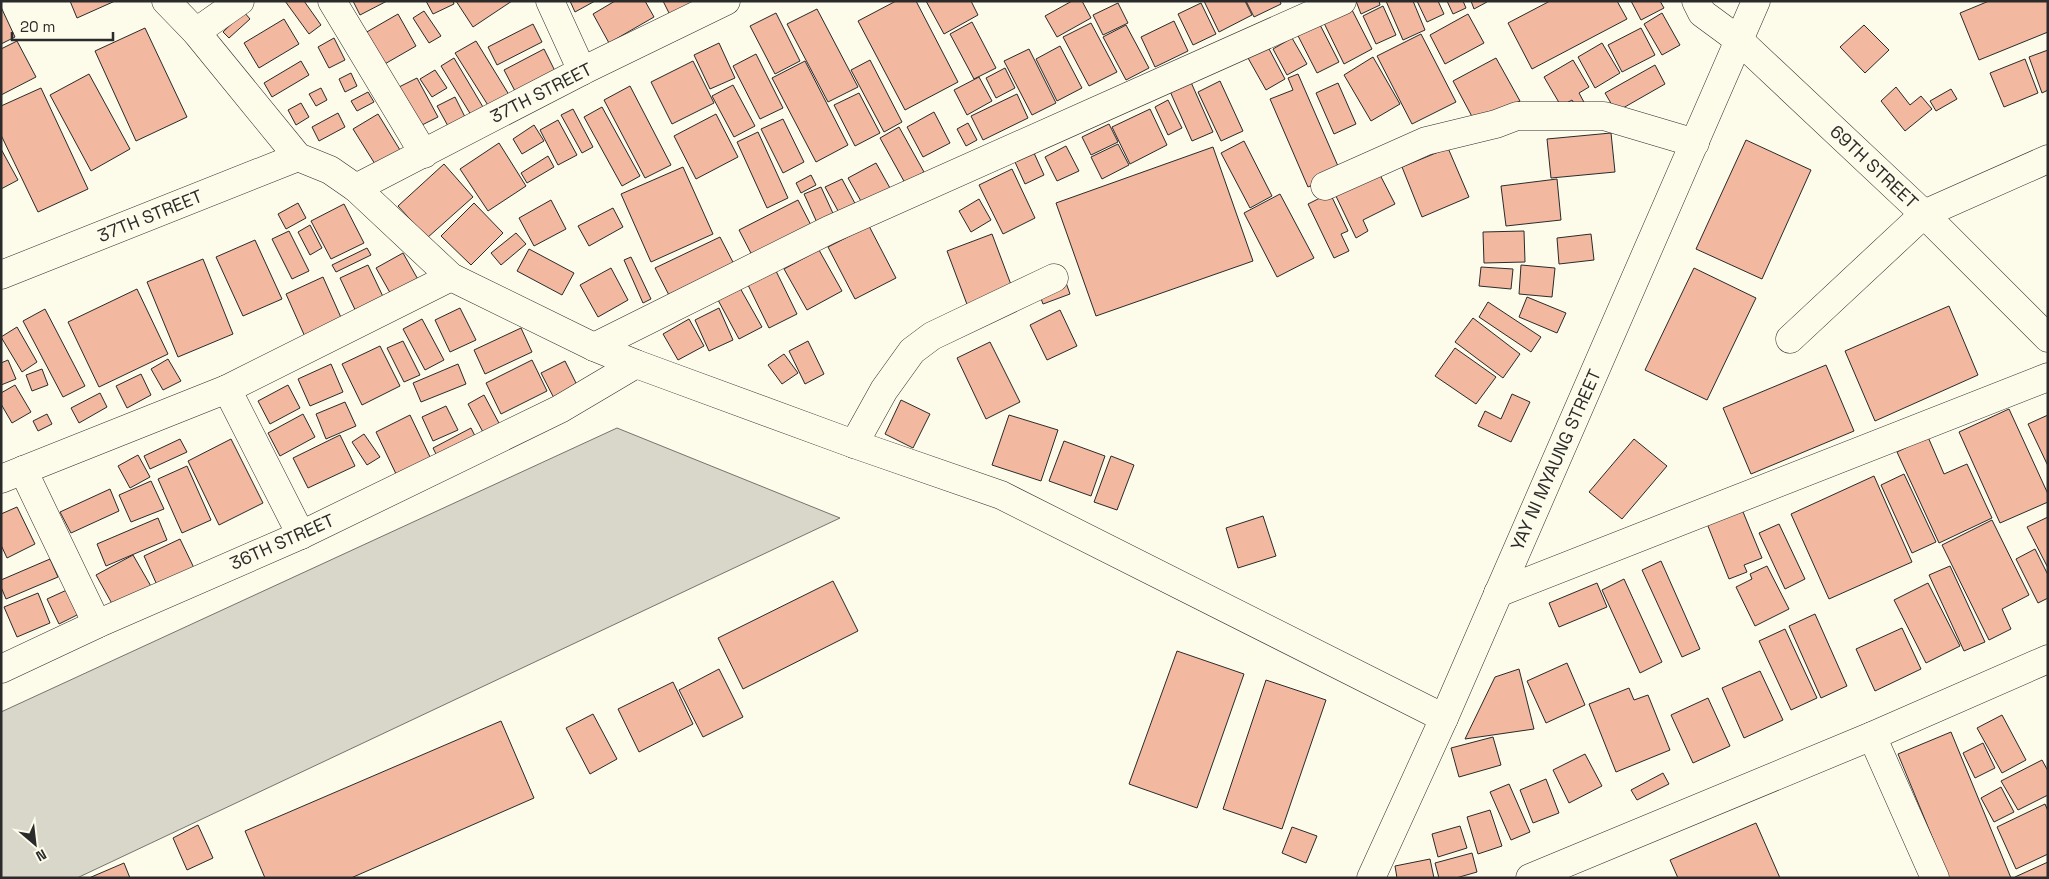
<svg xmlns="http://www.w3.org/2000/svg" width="2049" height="879" viewBox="0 0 2049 879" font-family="'Space Grotesk',sans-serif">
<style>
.water{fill:#d8d7c9;stroke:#74746e}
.building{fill:#f2b8a0;stroke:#2b2b2b}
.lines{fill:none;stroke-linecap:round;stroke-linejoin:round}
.minor-casing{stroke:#2b2b2b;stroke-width:29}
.major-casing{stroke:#2b2b2b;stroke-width:29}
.minor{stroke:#fdfbea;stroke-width:28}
.major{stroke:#fdfbea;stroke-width:28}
.labels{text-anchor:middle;stroke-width:4;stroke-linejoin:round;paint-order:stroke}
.street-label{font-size:18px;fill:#2b2b2b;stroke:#fdfbea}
</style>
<rect width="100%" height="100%" fill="#fdfbea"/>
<!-- water -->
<path class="water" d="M617,428L840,518L77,878H1V712Z"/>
<!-- building -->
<g class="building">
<path d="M70,1H115L77,18Z"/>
<path d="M285,1H304L321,25L309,34Z"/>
<path d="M353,1H387L360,15Z"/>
<path d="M426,1H453L454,4L433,14Z"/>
<path d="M456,1H512L473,27Z"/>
<path d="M570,1H595L575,12Z"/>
<path d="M615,1H645L654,17L609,43L593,14Z"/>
<path d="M663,1H695L670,15Z"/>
<path d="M896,1H916L958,82L905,110L858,21Z"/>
<path d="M926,1H971L978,15L944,34Z"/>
<path d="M1072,1H1082L1091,18L1057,37L1045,16Z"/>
<path d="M1204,1H1245L1252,15L1219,32Z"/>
<path d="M1246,1H1280L1281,4L1254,17Z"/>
<path d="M1356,1H1379L1380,5L1361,14Z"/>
<path d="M1386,1H1413L1425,30L1403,40Z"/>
<path d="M1417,1H1438L1444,14L1427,22Z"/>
<path d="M1447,1H1463L1466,8L1453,14Z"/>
<path d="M1471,1H1487V2L1474,9Z"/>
<path d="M1550,1H1617L1627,19L1532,69L1508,23Z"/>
<path d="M1631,1H1660L1664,8L1641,20Z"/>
<path d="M1989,1H2048V32L1979,60L1960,13Z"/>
<path d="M1118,3L1128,23L1103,35L1093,15Z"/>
<path d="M1201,3L1216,34L1193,45L1178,14Z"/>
<path d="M1350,6L1372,49L1344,64L1322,19Z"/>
<path d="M1383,6L1396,35L1376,44L1363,16Z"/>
<path d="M1,7L15,37L1,44Z"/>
<path d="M817,9L858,87L828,102L787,24Z"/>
<path d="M424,11L441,36L429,43L413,18Z"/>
<path d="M244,12L250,19L229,38L223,32Z"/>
<path d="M776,13L800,61L775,74L750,26Z"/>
<path d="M1662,13L1680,45L1662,55L1644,24Z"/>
<path d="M398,14L416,46L383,65L365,33Z"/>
<path d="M1468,14L1484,43L1445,64L1430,35Z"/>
<path d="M1315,15L1339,62L1317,73L1293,26Z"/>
<path d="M284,19L299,44L259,68L244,43Z"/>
<path d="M1174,21L1188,51L1155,67L1141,37Z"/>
<path d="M972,22L996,68L974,79L950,34Z"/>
<path d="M1091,23L1117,72L1089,86L1063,37Z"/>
<path d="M533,24L542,42L497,65L488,47Z"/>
<path d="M1126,25L1149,68L1126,80L1103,37Z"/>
<path d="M1864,25L1889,50L1865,73L1840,47Z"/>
<path d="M145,28L187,117L136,141L95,51Z"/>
<path d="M1641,28L1655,55L1622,72L1608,45Z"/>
<path d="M1421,34L1456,102L1412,124L1377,56Z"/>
<path d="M334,38L345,60L329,68L318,47Z"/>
<path d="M1292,38L1307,64L1287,75L1273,49Z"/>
<path d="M17,41L36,77L1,95V49Z"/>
<path d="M476,41L511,98L491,110L455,53Z"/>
<path d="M719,43L735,78L710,89L694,55Z"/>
<path d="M1602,43L1620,73L1595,88L1578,57Z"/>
<path d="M1060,46L1082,88L1057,101L1036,59Z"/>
<path d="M1268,47L1285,79L1266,90L1248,58Z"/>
<path d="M544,49L555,71L515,91L504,70Z"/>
<path d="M1029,49L1056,103L1032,115L1004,61Z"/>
<path d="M2048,50V90L2042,93L2029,57Z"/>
<path d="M756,54L783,108L760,119L733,66Z"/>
<path d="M1373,57L1400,104L1371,121L1344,75Z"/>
<path d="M454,58L483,107L471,115L441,66Z"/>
<path d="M1496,58L1520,101L1476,124L1453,81Z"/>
<path d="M2025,59L2038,93L2004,107L1990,73Z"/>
<path d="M870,60L902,122L884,132L851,70Z"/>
<path d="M1573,60L1589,87L1579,93L1585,104L1577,108L1572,100L1561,106L1544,77Z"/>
<path d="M301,61L309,75L272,97L264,83Z"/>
<path d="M693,61L714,103L672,124L651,82Z"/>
<path d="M805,61L848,145L816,162L772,78Z"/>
<path d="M1655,65L1665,84L1616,112L1605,93Z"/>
<path d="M1005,68L1015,88L996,98L986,78Z"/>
<path d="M435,70L447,88L432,97L420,79Z"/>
<path d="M351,73L357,86L345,92L339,79Z"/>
<path d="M89,74L130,149L91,171L50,95Z"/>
<path d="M1298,74L1341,173L1308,187L1270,99L1293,90L1288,78Z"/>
<path d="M979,77L992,101L967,115L954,90Z"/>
<path d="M417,78L438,117L418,127L397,88Z"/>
<path d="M1190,80L1213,132L1192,141L1169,89Z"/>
<path d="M1220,81L1243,131L1221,141L1198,92Z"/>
<path d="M1338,83L1356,124L1334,134L1316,93Z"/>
<path d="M733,85L755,126L734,137L712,96Z"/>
<path d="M630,86L671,165L645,178L604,100Z"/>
<path d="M1896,87L1910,105L1921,96L1932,109L1905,131L1881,101Z"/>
<path d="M41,88L88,189L38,212L1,135V106Z"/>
<path d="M321,88L327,100L316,106L309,94Z"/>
<path d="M1951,89L1957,99L1936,111L1930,101Z"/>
<path d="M368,92L374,102L357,111L351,101Z"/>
<path d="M859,93L880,133L855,146L834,105Z"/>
<path d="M1017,94L1028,118L983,140L971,116Z"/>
<path d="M455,97L465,117L448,126L437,106Z"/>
<path d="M1168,100L1182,128L1168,135L1155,107Z"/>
<path d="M301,103L309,117L296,125L288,110Z"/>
<path d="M602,107L640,176L622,186L584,117Z"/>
<path d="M573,109L593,147L582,153L561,115Z"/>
<path d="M1150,109L1167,145L1130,164L1112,127Z"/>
<path d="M934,112L950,143L923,157L907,127Z"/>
<path d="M338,113L345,127L319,141L312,127Z"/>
<path d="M378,114L400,150L375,164L353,129Z"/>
<path d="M716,114L738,157L696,179L674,136Z"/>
<path d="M783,119L804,162L783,173L761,129Z"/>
<path d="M558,120L577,155L558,165L540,130Z"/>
<path d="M968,123L977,140L966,146L957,129Z"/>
<path d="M1109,124L1118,142L1091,155L1082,137Z"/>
<path d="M534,125L544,141L522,154L513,139Z"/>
<path d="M899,127L924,172L905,183L880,138Z"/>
<path d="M758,132L788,198L767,208L737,142Z"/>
<path d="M1611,133L1615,172L1551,178L1547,139Z"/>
<path d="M1746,140L1811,170L1762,279L1696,249Z"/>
<path d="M1244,141L1272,196L1250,208L1221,153Z"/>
<path d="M499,143L526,186L488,211L460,169Z"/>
<path d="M1118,144L1129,165L1102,179L1091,157Z"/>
<path d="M1066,146L1079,171L1057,181L1045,157Z"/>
<path d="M1213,147L1253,261L1096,316L1056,203Z"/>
<path d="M1448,148L1469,197L1422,217L1402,167Z"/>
<path d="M1,149L18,180L1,189Z"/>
<path d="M1034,153L1044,175L1025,184L1015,162Z"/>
<path d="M548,156L554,167L527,183L521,173Z"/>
<path d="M876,163L890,188L862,203L848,178Z"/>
<path d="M444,164L473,197L427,238L398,206Z"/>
<path d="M683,167L713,234L651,262L621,194Z"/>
<path d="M1012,169L1035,218L1003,234L979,185Z"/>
<path d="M1378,171L1395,204L1363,220L1368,231L1356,238L1334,192Z"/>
<path d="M811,175L816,185L801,193L796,183Z"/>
<path d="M842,179L859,211L843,220L825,187Z"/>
<path d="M1557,179L1561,220L1506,226L1501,186Z"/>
<path d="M821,187L836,220L819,227L804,194Z"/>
<path d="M1330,193L1348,231L1341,234L1349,251L1334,258L1308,204Z"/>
<path d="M1280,194L1314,258L1277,277L1244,213Z"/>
<path d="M979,199L991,220L971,232L959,211Z"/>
<path d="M551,200L566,229L534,246L519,218Z"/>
<path d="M798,200L813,229L754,259L739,230Z"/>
<path d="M298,203L306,218L286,229L278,214Z"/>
<path d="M474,203L503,233L471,265L441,236Z"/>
<path d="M344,204L364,243L331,259L311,221Z"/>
<path d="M613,208L623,227L589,246L578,226Z"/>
<path d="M310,225L322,248L310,255L298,232Z"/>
<path d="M869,226L896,278L855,299L828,247Z"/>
<path d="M289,231L309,271L292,279L272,239Z"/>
<path d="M1524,231L1525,262L1484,263L1483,232Z"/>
<path d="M516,233L526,244L501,265L491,253Z"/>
<path d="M992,234L1016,298L971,315L947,251Z"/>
<path d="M1591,234L1594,260L1559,264L1557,238Z"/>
<path d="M720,237L736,268L671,299L655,268Z"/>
<path d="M255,240L282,299L243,316L216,257Z"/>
<path d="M367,248L371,255L336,272L332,265Z"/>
<path d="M529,249L574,273L562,295L517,271Z"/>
<path d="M819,250L842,291L807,310L784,269Z"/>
<path d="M403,253L420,283L393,298L376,268Z"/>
<path d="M631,257L651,299L643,303L624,260Z"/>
<path d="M203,259L233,334L178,357L147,282Z"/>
<path d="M368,265L387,305L359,318L340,278Z"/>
<path d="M1521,265L1555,268L1552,297L1519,294Z"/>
<path d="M1481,267L1513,269L1511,289L1479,286Z"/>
<path d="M611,268L628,300L598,317L580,285Z"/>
<path d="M1694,268L1756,298L1707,400L1645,370Z"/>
<path d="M776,271L797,314L769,328L748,285Z"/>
<path d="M323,277L343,322L306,339L286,294Z"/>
<path d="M1064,277L1070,294L1043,304L1037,288Z"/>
<path d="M740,288L762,327L739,339L718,300Z"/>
<path d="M137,289L168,354L99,387L68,322Z"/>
<path d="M1527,297L1566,313L1557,333L1519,317Z"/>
<path d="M1488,302L1541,337L1531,352L1479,317Z"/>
<path d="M1949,306L1978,375L1875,421L1845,351Z"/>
<path d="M460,308L476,340L450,352L435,320Z"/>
<path d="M719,308L733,340L709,351L695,320Z"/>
<path d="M45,309L85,386L63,397L23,321Z"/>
<path d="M1060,310L1077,346L1047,360L1030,325Z"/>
<path d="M1473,318L1520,354L1503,378L1455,342Z"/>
<path d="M422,319L444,360L425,370L403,329Z"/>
<path d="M689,319L704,346L678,360L663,334Z"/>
<path d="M17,327L37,362L22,372L1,337Z"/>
<path d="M521,328L532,352L485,374L474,350Z"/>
<path d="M403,341L420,375L404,382L387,348Z"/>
<path d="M808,341L824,374L805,384L789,351Z"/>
<path d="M990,342L1020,402L986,419L957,358Z"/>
<path d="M380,346L400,386L362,405L342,364Z"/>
<path d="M1455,348L1496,377L1476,404L1435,376Z"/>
<path d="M784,354L798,373L782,384L768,365Z"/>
<path d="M168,359L181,381L163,390L151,369Z"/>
<path d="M8,360L16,379L1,385V363Z"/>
<path d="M532,360L547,391L501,414L486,383Z"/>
<path d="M565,361L580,391L556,402L541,373Z"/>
<path d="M331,364L343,392L310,406L298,379Z"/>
<path d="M458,364L466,384L421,402L413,383Z"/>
<path d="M1826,365L1854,431L1751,474L1723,408Z"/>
<path d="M42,369L48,385L32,391L26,375Z"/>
<path d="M141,374L151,395L127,408L116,386Z"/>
<path d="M15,385L31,412L12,423L1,404V393Z"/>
<path d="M288,385L300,408L270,424L258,401Z"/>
<path d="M100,393L107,407L79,423L71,408Z"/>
<path d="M1512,394L1530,402L1511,442L1478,426L1485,411L1501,419Z"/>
<path d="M484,395L500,425L484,434L468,404Z"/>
<path d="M901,400L930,414L913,448L885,434Z"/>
<path d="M345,402L356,426L326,439L316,414Z"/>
<path d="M446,406L458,430L433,441L422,417Z"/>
<path d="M2009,409L2048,494V502L2000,523L1959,432Z"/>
<path d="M47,414L52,424L38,431L33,421Z"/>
<path d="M303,414L315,437L280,456L268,433Z"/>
<path d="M410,415L431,459L397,476L376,432Z"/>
<path d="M1009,415L1058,430L1041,481L992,465Z"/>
<path d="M2048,415V466L2028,424Z"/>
<path d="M471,428L476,438L438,458L433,448Z"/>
<path d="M364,434L380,457L367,465L352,442Z"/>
<path d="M340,435L355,466L308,488L293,458Z"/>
<path d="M1928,437L1944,474L1967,464L1992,518L1939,543L1897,452Z"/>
<path d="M180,439L187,452L150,469L144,456Z"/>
<path d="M231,439L263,503L219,525L188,461Z"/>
<path d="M1634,439L1667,466L1622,519L1589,492Z"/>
<path d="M1064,441L1105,456L1091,496L1049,481Z"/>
<path d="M138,455L150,477L130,488L118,466Z"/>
<path d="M1111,456L1134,465L1117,510L1094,502Z"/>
<path d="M187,466L211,520L182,533L158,479Z"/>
<path d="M1904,474L1936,542L1912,553L1881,485Z"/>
<path d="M1874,476L1912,562L1829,599L1791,514Z"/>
<path d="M151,481L164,509L131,522L119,495Z"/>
<path d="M110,489L119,511L71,533L60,512Z"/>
<path d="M17,507L35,544L7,558L1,545V514Z"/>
<path d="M1741,507L1762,558L1744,565L1747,572L1729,579L1706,521Z"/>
<path d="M1263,516L1276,556L1238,568L1226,528Z"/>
<path d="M2048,517V568L2027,527Z"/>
<path d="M158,518L167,540L106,566L97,544Z"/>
<path d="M1992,520L2029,595L2002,609L2011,629L1989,640L1942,545Z"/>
<path d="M1779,524L1805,579L1785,589L1759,533Z"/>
<path d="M180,539L194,568L157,585L144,556Z"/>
<path d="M2035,549L2048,575V598L2038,603L2016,559Z"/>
<path d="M133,555L152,588L115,609L96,575Z"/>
<path d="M50,559L58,577L6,599L1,587V580Z"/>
<path d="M1661,561L1700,649L1682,657L1642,570Z"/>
<path d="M1767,566L1789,609L1755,626L1736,587L1752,579L1750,574Z"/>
<path d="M1950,566L1985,642L1964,651L1929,575Z"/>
<path d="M1624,579L1662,662L1640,673L1602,590Z"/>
<path d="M833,581L858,631L743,689L718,638Z"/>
<path d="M1597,583L1607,607L1559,627L1549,603Z"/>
<path d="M1928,583L1960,646L1926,663L1894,600Z"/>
<path d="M69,589L81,613L59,624L47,599Z"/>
<path d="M38,593L50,623L17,637L4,607Z"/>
<path d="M1815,614L1847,686L1821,698L1789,626Z"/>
<path d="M1902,628L1921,669L1875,691L1856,649Z"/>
<path d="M1785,629L1817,698L1791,710L1759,641Z"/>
<path d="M1177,651L1244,674L1197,808L1129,784Z"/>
<path d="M1567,663L1585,705L1546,723L1527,681Z"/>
<path d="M719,669L743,717L703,737L679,690Z"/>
<path d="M1519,669L1534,729L1465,739L1495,677Z"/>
<path d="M1760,671L1783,720L1744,738L1722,688Z"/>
<path d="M1266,680L1326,700L1282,829L1223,809Z"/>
<path d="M673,682L693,724L639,752L618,709Z"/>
<path d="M1629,688L1634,700L1648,695L1670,750L1616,772L1589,704Z"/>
<path d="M1708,698L1730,746L1693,763L1671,715Z"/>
<path d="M593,714L617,759L590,774L566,728Z"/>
<path d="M2002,715L2026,760L2002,773L1977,728Z"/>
<path d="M501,721L534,798L351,878H265L245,831Z"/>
<path d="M1951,732L2011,878H1949L1898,754Z"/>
<path d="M1493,737L1501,765L1459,777L1451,748Z"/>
<path d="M1983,743L1995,768L1975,778L1963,753Z"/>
<path d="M1585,754L1602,786L1569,803L1553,770Z"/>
<path d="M2042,760L2048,771V795L2018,810L2001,781Z"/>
<path d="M1663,773L1669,784L1637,800L1631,790Z"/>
<path d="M1546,779L1559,813L1533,823L1520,790Z"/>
<path d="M1509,784L1530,832L1511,840L1490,792Z"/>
<path d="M2001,787L2014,812L1994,822L1981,798Z"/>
<path d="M2045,804L2048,811V854L2016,869L1997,827Z"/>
<path d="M1490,810L1502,846L1478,854L1467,817Z"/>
<path d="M1756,823L1780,878H1678L1670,860Z"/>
<path d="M198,825L213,858L187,870L173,838Z"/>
<path d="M1460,826L1467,848L1438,857L1432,834Z"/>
<path d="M1292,827L1317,836L1306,863L1282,853Z"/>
<path d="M1472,853L1477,872L1456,878H1439L1435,863Z"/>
<path d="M1430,859L1434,878H1397L1395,866Z"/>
<path d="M2048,862V878H2015V877Z"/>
<path d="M124,863L130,878H89Z"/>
</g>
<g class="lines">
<defs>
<g id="minor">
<path d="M166,1L196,32L298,157L330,170L356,188L451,277L594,347L636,364L854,444L1001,495L1444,718"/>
<path d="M332,1L424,154"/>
<path d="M550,1L582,71"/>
<path d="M196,32L240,1"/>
<path d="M1325,186L1426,141L1496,124L1517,116H1604L1695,143"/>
<path d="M356,188L582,71L726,1"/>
<path d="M1,275L298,157"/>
<path d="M1790,339L1924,214L2048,159"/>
<path d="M594,347L829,230L1342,1"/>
<path d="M227,389L301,535"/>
<path d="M854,444L884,390L912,351L932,336L1054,278"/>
<path d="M23,470L97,624"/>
<path d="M1,479L227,389L451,277"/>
<path d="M1498,593L2048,377"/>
<path d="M1,669L97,624L301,535L560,409L636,364"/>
<path d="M1872,736L1935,878"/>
<path d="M1371,878L1444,718L1756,1"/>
<path d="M1530,878L1872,736L2048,659"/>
</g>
<path id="major" d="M1696,1L1702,13L1740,41L1924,214L2048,338"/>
</defs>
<!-- minor casing -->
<use href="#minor" class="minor-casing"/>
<!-- major casing -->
<use href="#major" class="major-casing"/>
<!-- minor -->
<use href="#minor" class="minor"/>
<!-- major -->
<use href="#major" class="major"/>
</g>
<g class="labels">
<!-- street labels -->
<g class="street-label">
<text transform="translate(541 93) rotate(-27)" y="6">37TH STREET</text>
<text transform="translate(1874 167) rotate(43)" y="6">69TH STREET</text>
<text transform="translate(150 216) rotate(-22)" y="6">37TH STREET</text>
<text transform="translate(1556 460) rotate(-66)" y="6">YAY NI MYAUNG STREET</text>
<text transform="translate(282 542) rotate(-24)" y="6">36TH STREET</text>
</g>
</g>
<!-- border -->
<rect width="2049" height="879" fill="none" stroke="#2b2b2b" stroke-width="5"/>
<!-- north arrow -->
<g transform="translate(35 844) rotate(152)" stroke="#fdfbea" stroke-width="4" paint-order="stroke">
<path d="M0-4L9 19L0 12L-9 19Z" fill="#2b2b2b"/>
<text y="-8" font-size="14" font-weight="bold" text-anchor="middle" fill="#2b2b2b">N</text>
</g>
<!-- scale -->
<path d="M12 32v8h101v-8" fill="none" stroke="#2b2b2b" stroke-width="2.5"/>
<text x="20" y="32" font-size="15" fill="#2b2b2b" stroke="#fdfbea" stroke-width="4" paint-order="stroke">20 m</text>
</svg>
